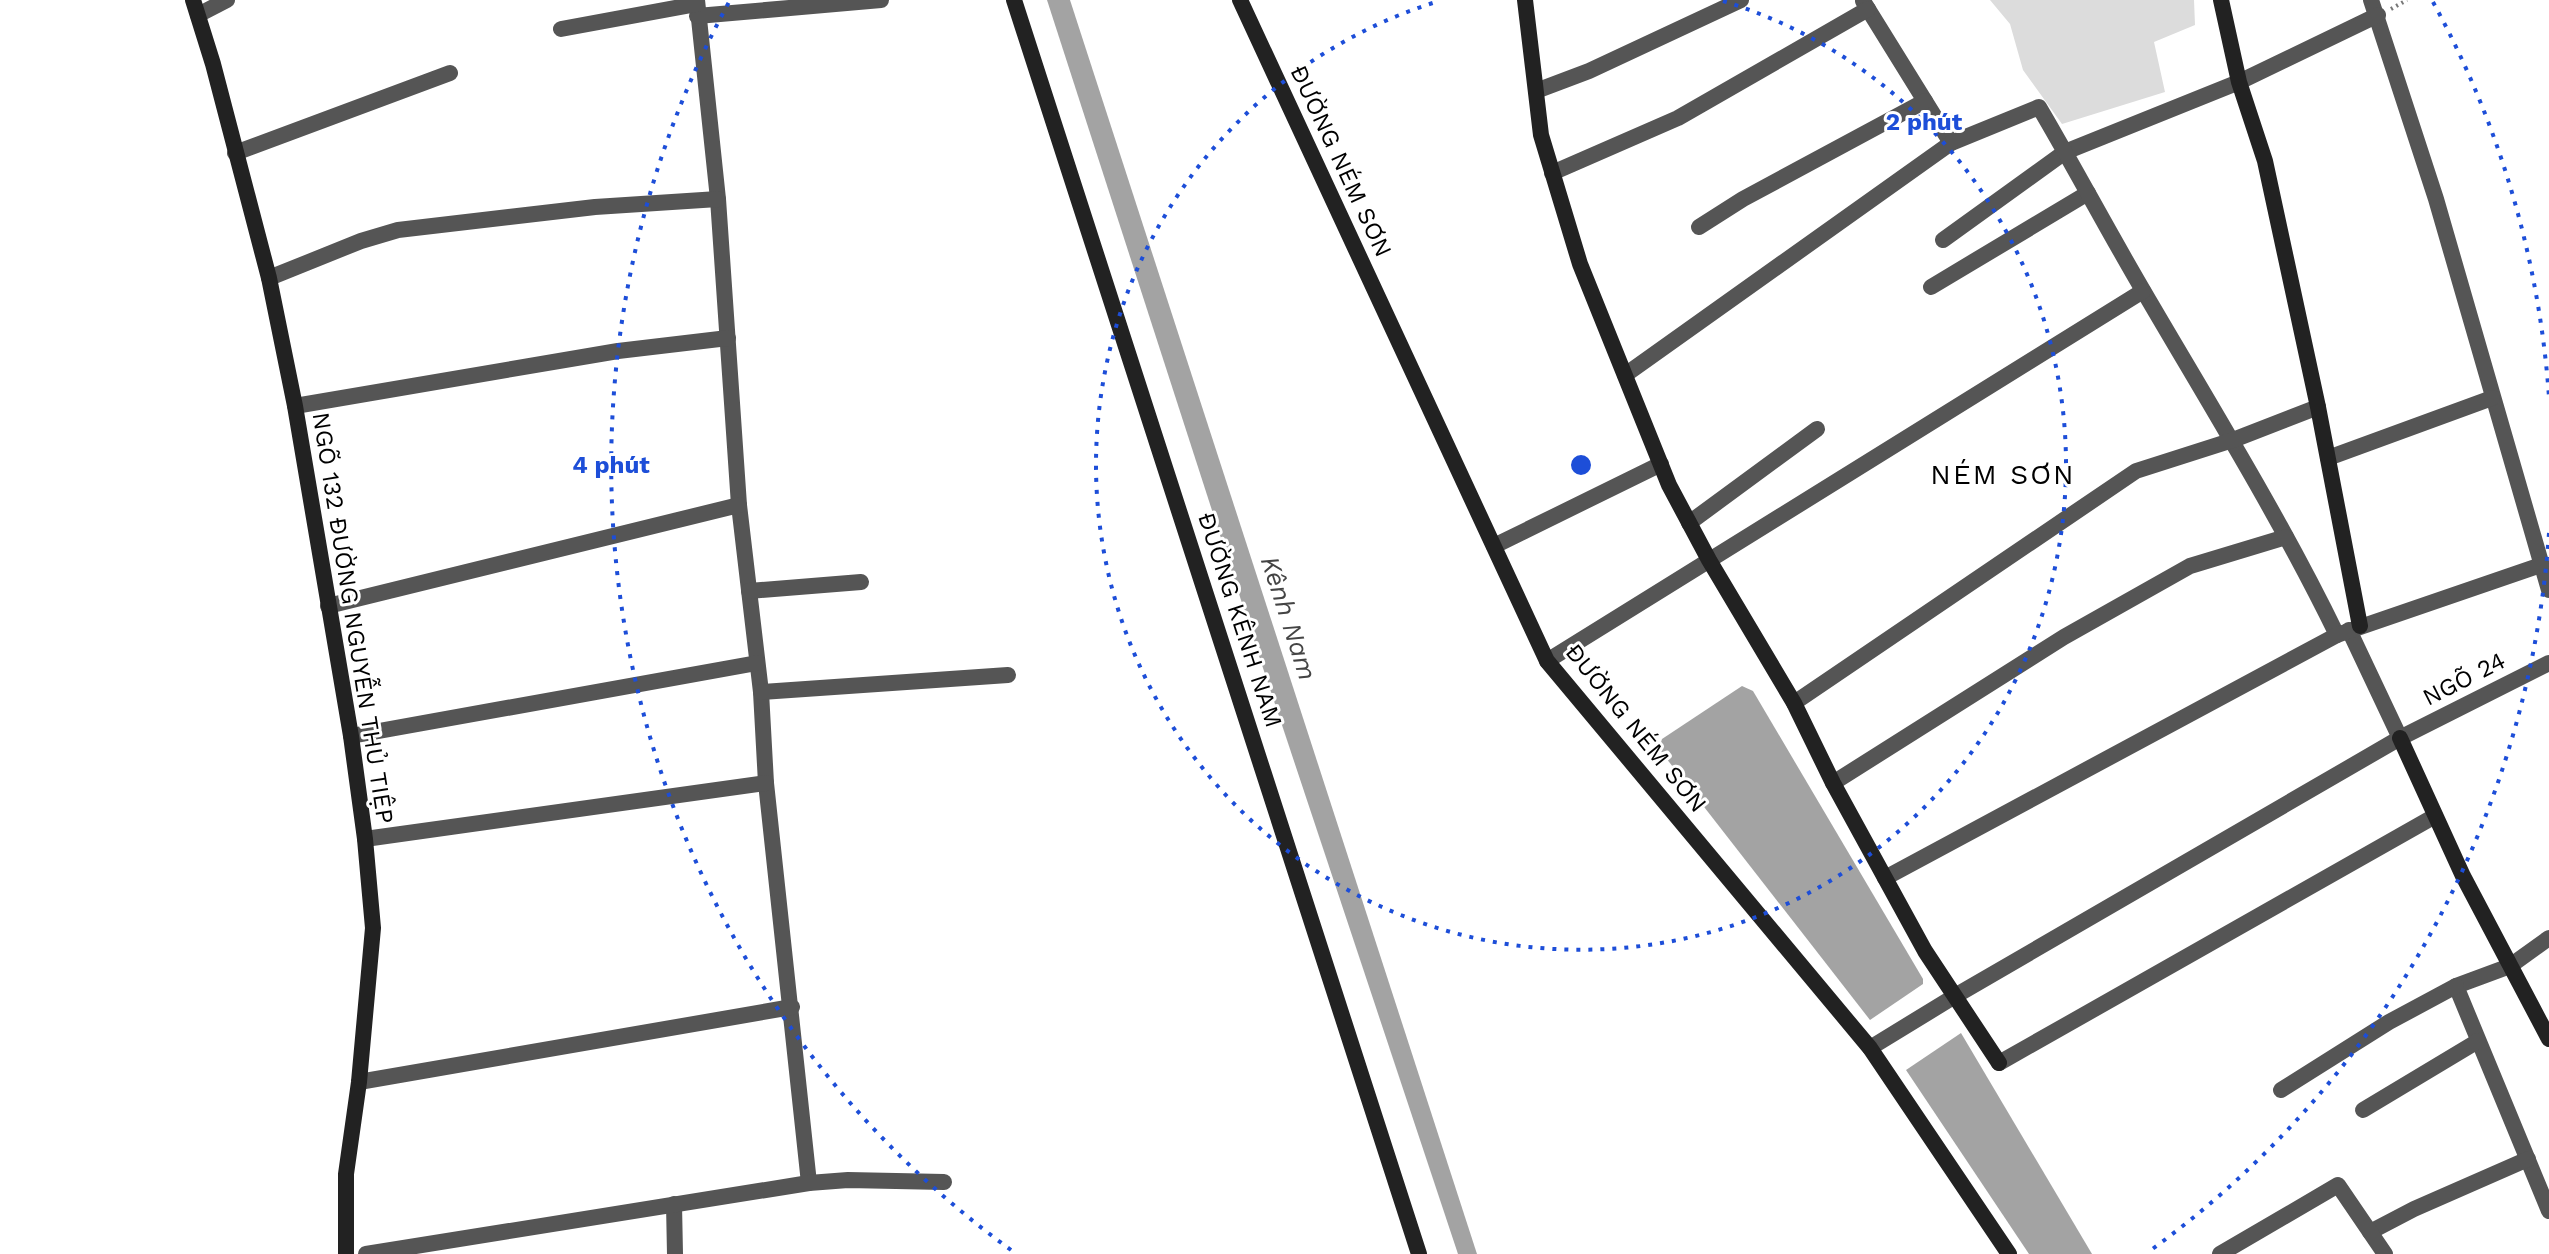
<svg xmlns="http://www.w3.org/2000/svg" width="2549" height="1254" viewBox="0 0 2549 1254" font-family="'Work Sans',sans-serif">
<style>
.green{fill:#dcdcdc}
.water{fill:#a3a3a3}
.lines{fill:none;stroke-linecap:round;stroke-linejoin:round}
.path{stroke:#777;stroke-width:4;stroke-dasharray:2 4;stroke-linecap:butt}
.street{stroke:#555;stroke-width:16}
.secondary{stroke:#222;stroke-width:16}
.ring{fill:none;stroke:#1d4ed8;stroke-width:4;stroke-dasharray:4 8}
.labels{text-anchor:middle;stroke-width:6;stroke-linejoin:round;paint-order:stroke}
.street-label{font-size:24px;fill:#000;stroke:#fff}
.water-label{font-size:26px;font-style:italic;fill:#444;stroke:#fff}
.quarter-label{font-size:28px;letter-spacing:2px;fill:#000;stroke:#fff}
.centre{fill:#1d4ed8;stroke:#fff;stroke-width:4}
.ring-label{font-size:24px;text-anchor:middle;font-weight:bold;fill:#1d4ed8;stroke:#fff;stroke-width:6;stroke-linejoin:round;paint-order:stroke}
</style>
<rect width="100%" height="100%" fill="#fff"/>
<!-- green -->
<path class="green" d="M1990,0H2194L2195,25L2154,42L2165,92L2062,124L2023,70L2010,24Z"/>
<!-- water -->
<g class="water">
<path d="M1047,0H1070L1477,1254H1458L1262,665Z"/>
<path d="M1742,686L1753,691L1923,979V984L1870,1020L1659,749L1662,739Z"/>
<path d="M1961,1033L2092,1254H2029L1906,1070Z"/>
</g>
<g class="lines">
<!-- path -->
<path class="path" d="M2391,9L2407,0"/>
<!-- street -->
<g class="street">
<path d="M697,0L718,199L739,505L761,692L766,783L809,1183"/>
<path d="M2371,0L2436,199L2549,590"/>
<path d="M1863,1L1951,143"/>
<path d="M198,15L227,0"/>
<path d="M697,16L881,0"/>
<path d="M561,29L697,4"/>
<path d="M1536,91L1589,71L1741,0"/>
<path d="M235,153L450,73"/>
<path d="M1552,173L1678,118L1868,9"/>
<path d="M1699,227L1743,199L1925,101"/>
<path d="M1943,240L2065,152L2239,82L2378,15"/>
<path d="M269,278L361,241L398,230L595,207L718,199"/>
<path d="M1931,287L2088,193"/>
<path d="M1625,375L1951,143L2039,107C2075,168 2108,231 2144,292C2210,405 2279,516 2337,635"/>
<path d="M295,406L618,351L728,338"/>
<path d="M2328,458L2492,398"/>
<path d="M1689,523L1817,429"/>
<path d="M1494,546L1661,464"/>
<path d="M749,591L861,582"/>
<path d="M328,606L739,505"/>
<path d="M2349,630L2400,738"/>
<path d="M1547,661L2143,291"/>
<path d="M761,692L1008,675"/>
<path d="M1794,703L2136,471L2233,440L2318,407"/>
<path d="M351,736L757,663"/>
<path d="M1833,783L2064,637L2190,566L2286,537"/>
<path d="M365,839L766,783"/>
<path d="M1885,878L2337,635L2541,565"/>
<path d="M2549,938L2510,966L2456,986L2549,1211"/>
<path d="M1870,1048L1955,996L2400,738L2549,663"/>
<path d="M1999,1063L2435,816"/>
<path d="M359,1082L792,1007"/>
<path d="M2281,1090L2389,1022L2456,986"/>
<path d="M2363,1110L2478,1041"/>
<path d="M674,1204L675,1254"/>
<path d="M2370,1232L2414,1209L2528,1159"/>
<path d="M366,1254L809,1183L848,1180L944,1182"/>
<path d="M2220,1254L2338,1185L2385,1254"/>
</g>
<!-- secondary -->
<g class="secondary">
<path d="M193,0L213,64L269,278L295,406L351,736L365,839L373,928L359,1082L346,1174V1254"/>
<path d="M1014,0L1419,1254"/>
<path d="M1240,0L1547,661L1870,1048L2009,1254"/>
<path d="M1525,0L1541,135L1580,264L1669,485L1709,560L1794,703L1833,783L1925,951L1999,1063"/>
<path d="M2221,0L2239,82L2265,161L2318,407L2360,626"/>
<path d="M2400,738L2463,876L2549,1039"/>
</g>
</g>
<!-- distance rings -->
<g class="ring">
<path d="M1723 1A485 485 0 1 1 1439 1"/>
<path d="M2549 533A970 970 0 0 1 2151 1250M1011 1250A970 970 0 0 1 729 2M2433 2A970 970 0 0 1 2549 397"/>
</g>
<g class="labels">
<!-- street labels -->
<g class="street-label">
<text transform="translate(1341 161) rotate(65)" y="8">ĐƯỜNG NÉM SƠN</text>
<text transform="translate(353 618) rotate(81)" y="8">NGÕ 132 ĐƯỜNG NGUYỄN THỦ TIỆP</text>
<text transform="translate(1240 620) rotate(72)" y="8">ĐƯỜNG KÊNH NAM</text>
<text transform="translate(2464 679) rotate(-27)" y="8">NGÕ 24</text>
<text transform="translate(1636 728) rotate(51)" y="8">ĐƯỜNG NÉM SƠN</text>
</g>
<!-- water labels -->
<g class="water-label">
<text transform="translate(1289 618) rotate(72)" y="9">Kênh Nam</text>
</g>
<!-- quarter labels -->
<g class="quarter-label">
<text x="2003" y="484">NÉM SƠN</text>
</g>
</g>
<circle cx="1581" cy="465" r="12" class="centre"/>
<g class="ring-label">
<text x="1924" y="130">2 phút</text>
<text x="611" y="473">4 phút</text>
</g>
</svg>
